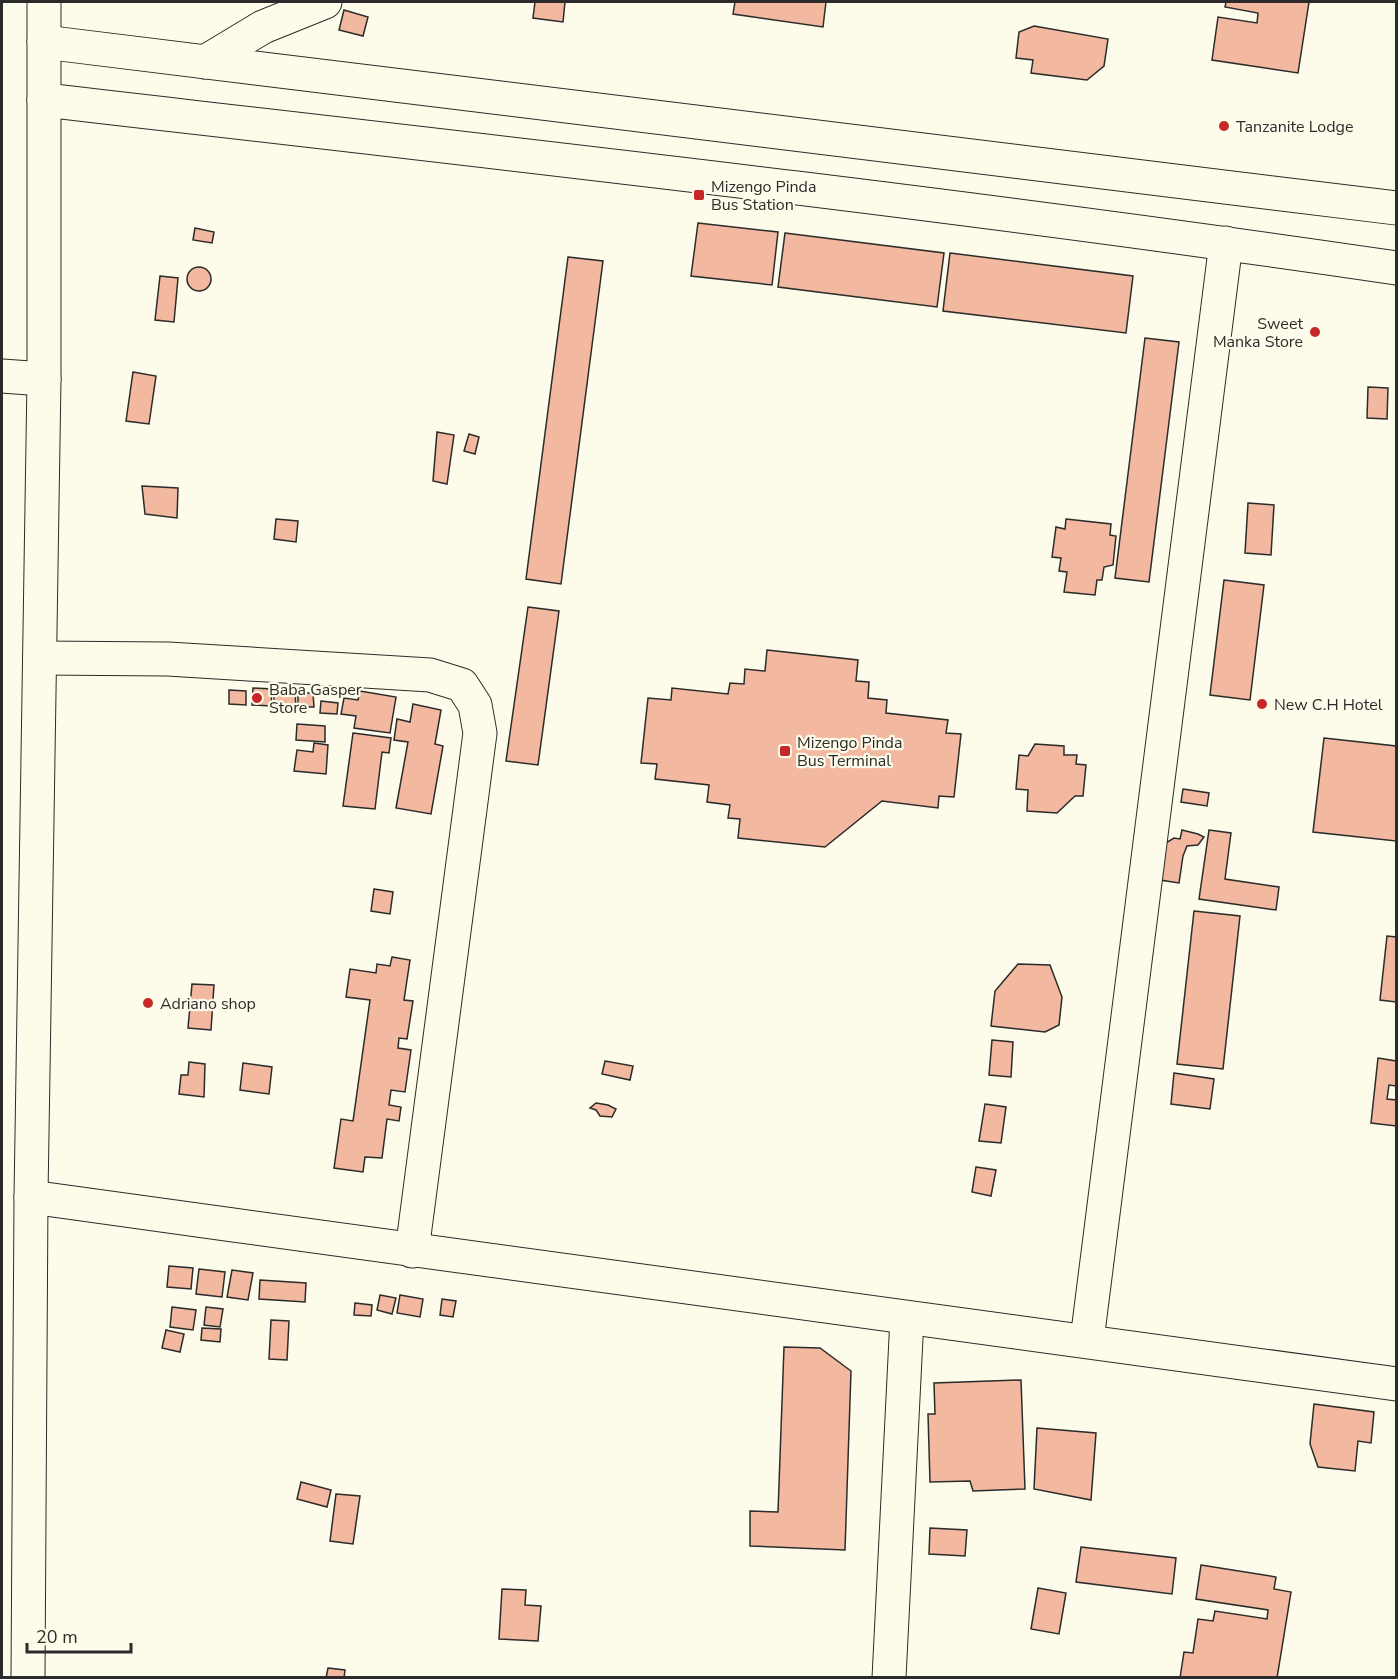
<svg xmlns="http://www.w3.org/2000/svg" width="1398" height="1679" viewBox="0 0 1398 1679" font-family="'Nunito Sans',sans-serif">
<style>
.building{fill:#f2b8a0;stroke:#2b2b2b;stroke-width:1.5}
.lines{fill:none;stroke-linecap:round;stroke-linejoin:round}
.minor-casing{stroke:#2b2b2b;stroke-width:35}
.highway-casing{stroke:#2b2b2b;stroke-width:35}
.minor{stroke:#fdfbea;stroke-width:33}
.highway{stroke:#fdfbea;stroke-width:33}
.poi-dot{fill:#c62828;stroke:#fdfbea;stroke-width:2}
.labels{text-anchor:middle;stroke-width:4.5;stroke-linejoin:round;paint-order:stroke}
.poi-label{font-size:16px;fill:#2b2b2b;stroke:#fdfbea;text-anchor:start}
</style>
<rect width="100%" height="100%" fill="#fdfbea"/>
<!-- building -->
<g class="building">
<path d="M535,2H565L563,22L533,18Z"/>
<path d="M735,2H826L823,27L733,14Z"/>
<path d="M1226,2H1309L1298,73L1212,60L1218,17L1257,23L1258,13L1225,7Z"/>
<path d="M344,10L368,17L363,36L339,30Z"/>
<path d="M1034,26L1108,39L1104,66L1087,80L1031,73L1033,60L1016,58L1019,32Z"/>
<path d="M698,223L778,232L772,285L691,276Z"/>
<path d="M195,228L214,232L212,243L193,240Z"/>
<path d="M785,233L944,253L937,307L778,287Z"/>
<path d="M950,253L1133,276L1126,333L943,311Z"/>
<path d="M568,257L603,261L561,584L526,579Z"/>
<circle cx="199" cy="279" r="12"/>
<path d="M160,276L178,278L174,322L155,320Z"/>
<path d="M1145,338L1179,342L1149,582L1115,578Z"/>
<path d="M133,372L156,376L149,424L126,421Z"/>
<path d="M1368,387L1388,388L1387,419L1367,418Z"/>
<path d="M437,432L454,435L447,484L433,481Z"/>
<path d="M469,434L479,437L475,454L464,451Z"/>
<path d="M142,486L178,488L177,518L145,514Z"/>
<path d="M1248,503L1274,505L1271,555L1245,553Z"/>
<path d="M276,519L298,521L296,542L274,539Z"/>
<path d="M1066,519L1111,524L1110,535L1116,536L1113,565L1104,567L1102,580H1097L1095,595L1064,592L1067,572L1059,571L1061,558L1052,557L1056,527L1065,529Z"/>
<path d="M1224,580L1264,585L1250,700L1210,695Z"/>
<path d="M528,607L559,611L538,765L506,761Z"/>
<path d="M767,650L858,660L856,681L869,682L868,698L887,700L886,713L948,720L946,733L961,734L954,797L939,796L938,808L882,801L825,847L738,838L740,819L728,818L730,805L707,802L709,785L655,779L657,764L641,763L648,698L671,700L672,688L728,694L730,683L744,684L745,669L765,671Z"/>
<path d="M253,688L272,689L271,706L252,705Z"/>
<path d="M274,688H295L296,712H274Z"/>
<path d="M229,690L246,691V705L229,704Z"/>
<path d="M360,691L396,697L390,733L354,728L356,716L341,714L344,698L358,700Z"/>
<path d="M298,693H313L314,707H298Z"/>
<path d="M321,701L338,703L337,714L320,713Z"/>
<path d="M413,704L441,710L435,744L443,746L431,814L396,808L408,742L394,740L397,719L410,722Z"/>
<path d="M297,724L325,726V742L296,740Z"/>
<path d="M353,733L391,738L389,753L382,752L375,809L343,806Z"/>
<path d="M1324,738L1396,746V841L1313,832Z"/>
<path d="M314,743L328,745L326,774L294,771L297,750L313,752Z"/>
<path d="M1035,744L1064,746V755H1077L1076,764L1086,765L1083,796H1075L1057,813L1027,811L1028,790L1016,789L1019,755L1028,756Z"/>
<path d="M1183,789L1209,793L1207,806L1181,802Z"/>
<path d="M1182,830L1198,834L1204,837L1198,845L1187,846L1183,856L1179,883L1160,880L1164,844L1174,838L1180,839Z"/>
<path d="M1209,830L1231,833L1225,879L1279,887L1276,910L1199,899Z"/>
<path d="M374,889L393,892L390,914L371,911Z"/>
<path d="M1194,911L1240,916L1223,1069L1177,1064Z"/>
<path d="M1387,936L1396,937V1002L1380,1000Z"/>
<path d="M392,957L410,960L404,1000L413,1001L407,1039L399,1038L398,1048L411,1050L405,1092L391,1090L389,1105L401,1107L399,1121L387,1119L382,1158L365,1157L363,1172L334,1168L341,1119L353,1121L370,1000L346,997L350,969L376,973L377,964L390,966Z"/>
<path d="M1018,964L1050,965L1062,997L1059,1025L1045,1032L991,1026L995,991Z"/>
<path d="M192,984L214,985L211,1030L188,1028Z"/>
<path d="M992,1040L1013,1042L1011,1077L989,1075Z"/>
<path d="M1378,1058L1396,1061V1086L1389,1085L1387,1099L1396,1100V1126L1371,1123Z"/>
<path d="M605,1061L633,1066L630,1080L602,1074Z"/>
<path d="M189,1062L205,1064L204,1097L179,1094L181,1075H188Z"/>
<path d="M243,1063L272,1067L269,1094L240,1090Z"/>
<path d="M1174,1073L1214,1079L1210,1109L1171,1104Z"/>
<path d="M596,1103L608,1105L616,1109L612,1117L600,1116L596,1110L590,1108Z"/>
<path d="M985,1104L1006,1107L1001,1143L979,1141Z"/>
<path d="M976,1167L996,1170L991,1196L972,1192Z"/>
<path d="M169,1266L193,1268L191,1289L167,1287Z"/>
<path d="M199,1269L225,1272L222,1297L196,1294Z"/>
<path d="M232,1270L253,1273L248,1300L227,1297Z"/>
<path d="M260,1280L306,1283L305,1302L259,1299Z"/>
<path d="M380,1295L396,1298L392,1314L377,1310Z"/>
<path d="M400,1295L423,1299L420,1317L397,1313Z"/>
<path d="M442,1299L456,1301L453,1317L440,1315Z"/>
<path d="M355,1303L372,1305L371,1316L354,1315Z"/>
<path d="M172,1307L196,1310L193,1330L170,1327Z"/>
<path d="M206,1307L223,1309L220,1327L204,1325Z"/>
<path d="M271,1320L289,1321L287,1360L269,1359Z"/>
<path d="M202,1328L221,1329L220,1342L201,1340Z"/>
<path d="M166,1330L184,1334L180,1352L162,1348Z"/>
<path d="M784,1347L820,1348L851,1371L845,1550L750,1546V1511L778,1512Z"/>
<path d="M1021,1380L1025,1489L973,1491L970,1481L930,1482L928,1414H935L934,1383Z"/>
<path d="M1314,1404L1374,1412L1371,1443L1358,1441L1355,1471L1318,1467L1310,1444Z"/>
<path d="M1037,1428L1096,1433L1091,1500L1034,1489Z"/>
<path d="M301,1482L331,1490L327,1507L297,1499Z"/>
<path d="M336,1494L360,1496L353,1544L330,1541Z"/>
<path d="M930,1528L967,1530L965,1556L929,1554Z"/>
<path d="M1081,1547L1176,1558L1172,1594L1076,1582Z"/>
<path d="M1201,1565L1276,1577L1274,1589L1291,1592L1277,1678H1180L1184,1652L1193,1653L1198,1619L1213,1621L1215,1611L1267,1619L1268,1610L1196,1599Z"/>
<path d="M1038,1588L1066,1593L1059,1634L1031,1629Z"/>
<path d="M502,1589L526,1590L525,1605L541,1606L538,1641L499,1639Z"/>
<path d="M328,1668L345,1670L344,1678H326Z"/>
</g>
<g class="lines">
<defs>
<g id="minor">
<path d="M44,42L1396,208"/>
<path d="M205,62L263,27L325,2"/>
<path d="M44,100C495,152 947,202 1396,268"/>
<path d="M2,376L44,379"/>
<path d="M40,658L168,659L430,675L462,685L475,705L480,733L412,1251"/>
<path d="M31,1197C486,1261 942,1319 1396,1384"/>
<path d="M1087,1340L1226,243"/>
<path d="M889,1678L907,1318"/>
</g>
<path id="highway" d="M28,1678L31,1197L44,379V2"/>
</defs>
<!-- minor casing -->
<use href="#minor" class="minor-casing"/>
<!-- highway casing -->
<use href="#highway" class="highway-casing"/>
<!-- minor -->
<use href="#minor" class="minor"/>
<!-- highway -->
<use href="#highway" class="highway"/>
</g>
<!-- markers -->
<g class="poi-dot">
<circle cx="1224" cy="126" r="6"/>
<rect x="693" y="189" width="12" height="12" rx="3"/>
<circle cx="1315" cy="332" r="6"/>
<circle cx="257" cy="698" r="6"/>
<circle cx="1262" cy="704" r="6"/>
<rect x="779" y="745" width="12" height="12" rx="3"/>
<circle cx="148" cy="1003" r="6"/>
</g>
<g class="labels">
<!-- poi labels -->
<g class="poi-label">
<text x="1236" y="132">Tanzanite Lodge</text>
<text x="711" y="192">Mizengo Pinda<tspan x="711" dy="18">Bus Station</tspan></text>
<text x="1303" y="329" text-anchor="end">Sweet<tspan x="1303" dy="18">Manka Store</tspan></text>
<text x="269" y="695">Baba Gasper<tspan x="269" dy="18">Store</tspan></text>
<text x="1274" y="710">New C.H Hotel</text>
<text x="797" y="748">Mizengo Pinda<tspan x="797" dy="18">Bus Terminal</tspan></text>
<text x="160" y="1009">Adriano shop</text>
</g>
</g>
<!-- border -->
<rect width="1398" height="1679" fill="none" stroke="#2b2b2b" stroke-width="6"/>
<!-- scale -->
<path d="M27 1643v9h104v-9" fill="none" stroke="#2b2b2b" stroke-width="3"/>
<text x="36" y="1643" font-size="18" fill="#2b2b2b" stroke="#fdfbea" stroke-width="4.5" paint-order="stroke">20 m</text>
</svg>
